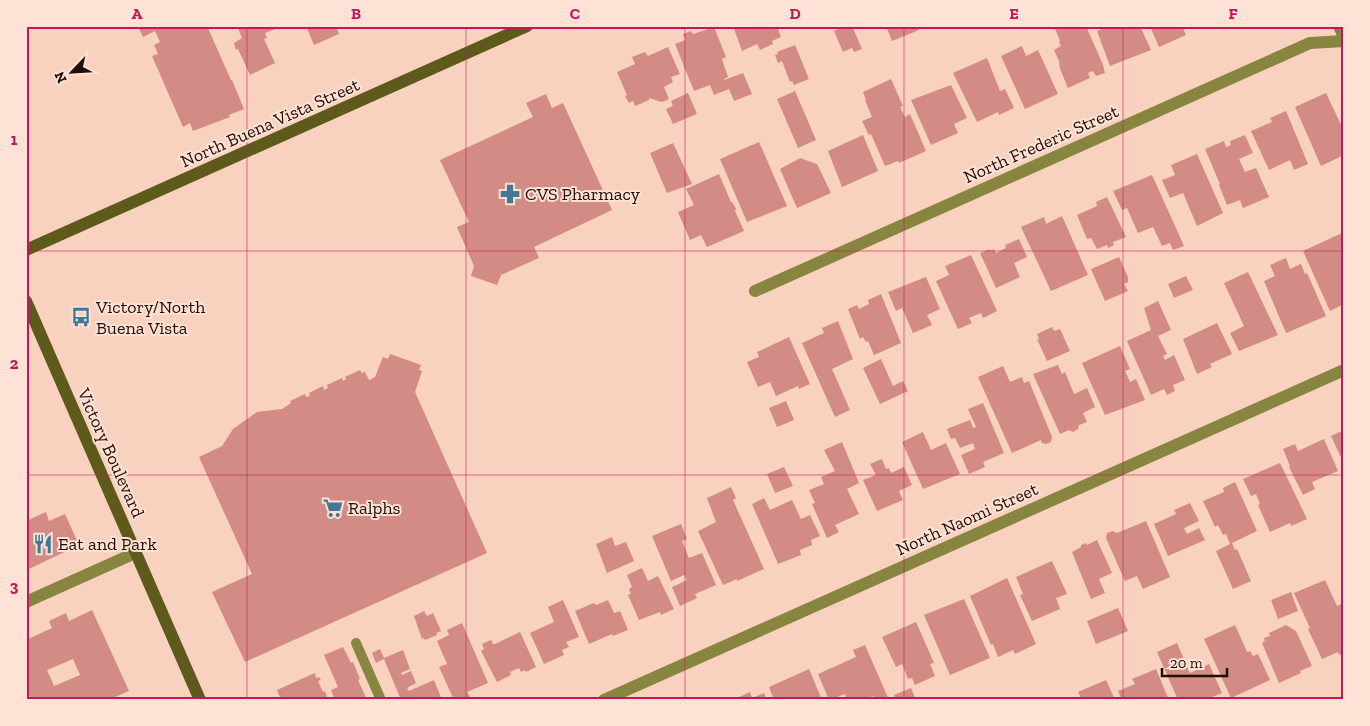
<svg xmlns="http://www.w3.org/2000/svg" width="1370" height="726" viewBox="0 0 1370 726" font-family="'Zilla Slab',serif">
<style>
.building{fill:#d28c85;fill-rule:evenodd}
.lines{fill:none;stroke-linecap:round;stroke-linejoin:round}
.lane{stroke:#888540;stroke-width:10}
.street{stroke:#888540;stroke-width:12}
.secondary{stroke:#5d5a1b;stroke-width:12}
.grid{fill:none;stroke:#c2185b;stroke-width:1;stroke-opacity:0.55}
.labels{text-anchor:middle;stroke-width:4;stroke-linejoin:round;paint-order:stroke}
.street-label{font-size:18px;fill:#220c03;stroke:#fde2d5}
.poi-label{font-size:18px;fill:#220c03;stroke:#fde2d5;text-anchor:start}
.neatline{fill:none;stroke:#c2185b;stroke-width:2}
.grid-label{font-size:16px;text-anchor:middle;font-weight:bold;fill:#c2185b}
</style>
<rect width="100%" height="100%" fill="#f9d1bf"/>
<!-- building -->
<g class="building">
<path d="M138,26H207L231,80H232L244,109L229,115L230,117L193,131L190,123L183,127L152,56L158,54L154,45L160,42L155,31L143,37Z"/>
<path d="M237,26H274L275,29L265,33L267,38L264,39L275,63L250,75L238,49L236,50L234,43L242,38Z"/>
<path d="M306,26H336L339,34L314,45Z"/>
<path d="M733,26H777L781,37L772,41L773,44L760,50L757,44L742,51Z"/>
<path d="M845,26H852L862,49L854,52L852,48L843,52L834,31Z"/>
<path d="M886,26H917L919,30L892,41Z"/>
<path d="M1054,26H1086L1103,65L1105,73L1096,76L1093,71L1088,73L1090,78L1068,88L1060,69L1059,61L1054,50L1061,46L1059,42L1060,41Z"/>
<path d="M1108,26H1140L1151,50L1110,66L1097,31Z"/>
<path d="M1150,26H1182L1186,35L1159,47Z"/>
<path d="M714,27L726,57L722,59L728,77L724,79V80L743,73L752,94L734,101L729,89L714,95L710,85L694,91L675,44L685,40L683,34L691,31L693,34Z"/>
<path d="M795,45L809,79L794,85L792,81L790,82L782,61L778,63L775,55L778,54L777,52Z"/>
<path d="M1022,46L1026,56L1038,50L1058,94L1025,109L1001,56Z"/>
<path d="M668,47L680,74L671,77L673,82L664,87L669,99L662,102L649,98V100L635,106L633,101L629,103L625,96L627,95L617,72L635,64L632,57L645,52L648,56Z"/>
<path d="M987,58L1000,91L1005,89L1014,108L999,115L998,112L977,122L953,73Z"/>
<path d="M891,79L903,106L900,107L905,117L910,114L926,151L899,163L898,161L885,166L871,134L869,135L862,121L872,117L865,100H866L863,92Z"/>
<path d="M951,85L967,118L954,124L958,133L931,145L911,100Z"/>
<path d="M795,91L816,140L798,148L777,99Z"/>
<path d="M688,93L697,114L673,124L666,109L673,106L671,101Z"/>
<path d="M1326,93L1344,131V155L1321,166L1295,107Z"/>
<path d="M546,94L552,108L563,103L612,210L534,247L539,258L501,275L497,285L471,276L474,266L457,227L469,222L440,160L533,117L526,103Z"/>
<path d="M1286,111L1308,164L1294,170L1290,160L1269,170L1251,131L1272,122L1270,118Z"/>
<path d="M863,135L878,171L842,187L828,151Z"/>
<path d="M1245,135L1253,153L1239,159L1245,172L1256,168L1269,197L1243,208L1240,200L1227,205L1219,185L1220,184L1205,149L1224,141L1226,147L1231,145L1230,141Z"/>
<path d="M759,142L787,206L747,222L720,159Z"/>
<path d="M673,143L692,184L667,193L650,153Z"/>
<path d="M1197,154L1223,213L1197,226L1183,193L1170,198L1162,180L1175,175L1171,165Z"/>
<path d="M800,158L817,164L831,193L797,208L780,169Z"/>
<path d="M719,174L731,202L733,203L736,209L735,211L744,231L707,247L701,235L690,240L678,212L694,205L686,189Z"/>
<path d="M1152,175L1184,246L1173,250L1170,243L1162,246L1153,227L1138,233L1127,208L1122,210L1113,191Z"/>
<path d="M1107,197L1126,237L1113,242L1114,245L1108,248L1107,245L1097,249L1091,238L1087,239L1077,215L1097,206L1096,202Z"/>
<path d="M1062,216L1088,275L1051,291L1021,227L1044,217L1046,224Z"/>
<path d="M1342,233L1344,236V304L1330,311L1303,251Z"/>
<path d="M1019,239L1027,257L1014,263L1020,277L996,288L980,253L990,249L991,251L994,249L996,253L1006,248L1005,245Z"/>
<path d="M971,255L997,311L983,318L981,313L969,318L972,323L958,329L936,281L949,275L945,266Z"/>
<path d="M1119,257L1128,277V282L1124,284L1128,291L1105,301L1091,269Z"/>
<path d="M1286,258L1290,269L1301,264L1305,274L1307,273L1326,316L1286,333L1264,281L1275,276L1270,265Z"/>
<path d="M1248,272L1278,335L1239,351L1230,333L1244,326L1224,283Z"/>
<path d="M1186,276L1193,290L1174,298L1168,284Z"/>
<path d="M926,277L940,309L927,315L932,325L913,333L902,308L896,311L888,292Z"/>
<path d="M881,294L901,343L874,355L868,341L866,342L863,337L860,339L848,309L857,305L859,309L869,304L868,300Z"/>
<path d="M1158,301L1171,330L1158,336L1167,354L1163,356L1165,360L1174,355L1185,380L1173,385L1175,391L1167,395L1164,389L1151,395L1127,341L1151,330L1144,308Z"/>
<path d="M838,321L853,359L832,369L850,410L835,417L802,343L824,333L822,328Z"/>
<path d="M1217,323L1232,354L1210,364L1212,367L1197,374L1183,339Z"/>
<path d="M1052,327L1054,331L1060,329L1070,351L1047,361L1037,339H1039L1037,334Z"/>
<path d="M789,337L810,384L799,389L798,386L776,396L770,382L758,387L747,362L759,357L757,352Z"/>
<path d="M1120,346L1130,369L1125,371L1130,382L1136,379L1145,400L1105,415L1082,363Z"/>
<path d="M390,354L421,365L419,370L422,371L415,392L487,553L245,662L212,592L252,574L199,457L222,446L233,429L257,412L282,409L291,403L290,401L305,394L306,397L310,396L309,393L323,386L324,390L328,388L327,385L342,378L343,381L346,379L345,377L360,370L362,373L365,372L369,380L375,377L383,357L388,359Z"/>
<path d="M881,359L893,386L903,381L908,391L880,404L863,368Z"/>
<path d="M1058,365L1062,374L1065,372L1074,394L1087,388L1095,407L1083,413L1087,422L1079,425L1078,429L1073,432L1069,430L1060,434L1033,374Z"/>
<path d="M1003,366L1010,382L1022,377L1024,383L1029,381L1052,437L1051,442L1046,444L1042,443L1041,440L1012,453L978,377Z"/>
<path d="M786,401L794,420L777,427L769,408Z"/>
<path d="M983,403L1004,453L983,462L985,467L969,474L961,455L975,449L973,443L960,448L955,438L951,439L947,429L970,420L973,428L976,427L968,409Z"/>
<path d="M1342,431L1344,433V464L1331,436Z"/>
<path d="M923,432L931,450L946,443L960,474L923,489L902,442Z"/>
<path d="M1324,439L1338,471L1312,482L1315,489L1303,495L1289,467L1290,466L1283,449L1295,444L1298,451Z"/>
<path d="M842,442L859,483L847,489L859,514L835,525L839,532L827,538L812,504L815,503L809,490L824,484L821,477L835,471L824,450Z"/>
<path d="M882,459L886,469L889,468L891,473L904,467L912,485L899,491L903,500L877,511L863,480L876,475L870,464Z"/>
<path d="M1280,463L1307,519L1291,526L1290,523L1270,532L1258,505L1260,504L1256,494L1251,496L1243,479Z"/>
<path d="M784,467L793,486L775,493L767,474Z"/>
<path d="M1235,482L1257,531L1232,543L1235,550L1237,549L1251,581L1233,589L1216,551L1230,544L1226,534L1223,535L1218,525L1215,527L1203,501L1224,492L1223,488Z"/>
<path d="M731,487L736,498L733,500L764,569L737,581V579L723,585L698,531L716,522L707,498Z"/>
<path d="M764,498L770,510L792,500L801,519L810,515L820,536L811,540L812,545L800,550L801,555L778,564L752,504Z"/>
<path d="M1190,503L1199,521L1184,528L1187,534L1199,528L1205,540L1168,556L1154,524L1176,514L1174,510Z"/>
<path d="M46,512L49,521L65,514L79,545L29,569L26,564V521Z"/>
<path d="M1146,521L1170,577L1143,589L1137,576L1125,581L1106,538L1107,533L1113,531L1117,533Z"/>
<path d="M681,524L687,539L682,541L689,558L702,553L716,585L695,594L697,598L680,606L672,587L687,580L684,575L671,581L652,536Z"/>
<path d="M612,537L615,546L626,542L634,561L607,573L596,544Z"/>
<path d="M1097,540L1112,573L1099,579L1105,593L1091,599L1072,552L1081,547V545L1086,543L1087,545Z"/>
<path d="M1052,561L1067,594L1056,598L1060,609L1032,621L1020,595L1023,594L1016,577Z"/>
<path d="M642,568L648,581L658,576L674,609L661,615L660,612L639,620L628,595L631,594L629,589L632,587L627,575Z"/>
<path d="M1007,578L1036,644L1015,654L1013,650L998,657L993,644L991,645L970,596Z"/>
<path d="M1325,580L1337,606L1344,603V653L1339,655L1338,652L1322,659L1308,629L1310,628L1294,593Z"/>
<path d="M1291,592L1298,611L1278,619L1271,600Z"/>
<path d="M964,599L990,658L950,675L924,615Z"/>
<path d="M563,600L579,637L566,642L569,647L562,650L564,655L544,664L530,633L554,622L548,607Z"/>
<path d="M608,600L614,613L620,611L628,630L613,636L612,634L589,644L575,611L594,603L596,605Z"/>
<path d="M1118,608L1128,631L1096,644L1087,621Z"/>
<path d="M92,610L129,691L108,700H31L26,689V640L52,628L49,621L66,613L69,621ZM73,659L80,675L54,686L47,670Z"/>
<path d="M424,611L427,616L433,613L441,631L436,633L437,635L425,640L424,638L422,639L414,616Z"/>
<path d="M916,622L934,663L930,664L935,676L915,685L912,678L908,679L902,664L896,667L882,637Z"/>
<path d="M462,623L488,683L467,692L470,697L463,700H454L439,667L447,664L437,641L449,635L447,630Z"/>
<path d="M1235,625L1247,652L1250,651L1253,656L1258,654L1270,680L1231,698L1204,639Z"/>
<path d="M1286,625L1296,631L1312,666L1300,671L1301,673L1279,683L1262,643L1265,641L1264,638L1270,636L1269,633Z"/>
<path d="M520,632L536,667L526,672L525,670L521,672L519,668L510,672L511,675L497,682L481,651L484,649L482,644L491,640L493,644H495Z"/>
<path d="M1177,643L1190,673L1209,664L1222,693L1210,698L1211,700H1178L1157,652Z"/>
<path d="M865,645L889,700H874L873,696L863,700H847L845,694L829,700L818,674L856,657L853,650Z"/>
<path d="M343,647L351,663L353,662L360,679L358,680L367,700H335L331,690L338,687L324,655Z"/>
<path d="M380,649L384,658L403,650L410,669L401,673L402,675L411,671L416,683L407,688L409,691L434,680L442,700H401L384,659L376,663L372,653Z"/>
<path d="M809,669L822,700H774L769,687Z"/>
<path d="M1156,669L1169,700H1122L1118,691L1135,684L1132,679Z"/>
<path d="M315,673L316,678L319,677L321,680L318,681L323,692L325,691L328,700H281L277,690Z"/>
<path d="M1106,680L1115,700H1082L1078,692Z"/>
<path d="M911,688L916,700H896L894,695Z"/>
<path d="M750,692L752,698L764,693L767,700H740L739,697Z"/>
</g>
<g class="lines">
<!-- lane -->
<path class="lane" d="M356,643L381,700"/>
<!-- street -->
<g class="street">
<path d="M1339,26L1344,37"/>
<path d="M755,291L1310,43L1344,41"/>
<path d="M26,602L135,553"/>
<path d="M604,700L1344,370"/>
</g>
<!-- secondary -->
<g class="secondary">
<path d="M26,250L527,26"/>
<path d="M26,301L200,700"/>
</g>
</g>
<!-- grid -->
<path class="grid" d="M247,26V700M466,26V700M685,26V700M904,26V700M1123,26V700M26,251H1344M26,475H1344"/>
<!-- icons -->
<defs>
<symbol id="pharmacy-bare" viewBox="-9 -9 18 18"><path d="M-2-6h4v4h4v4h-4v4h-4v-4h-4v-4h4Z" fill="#3f7a92" stroke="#fde2d5" stroke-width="2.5" paint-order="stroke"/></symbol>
<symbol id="bus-bare" viewBox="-9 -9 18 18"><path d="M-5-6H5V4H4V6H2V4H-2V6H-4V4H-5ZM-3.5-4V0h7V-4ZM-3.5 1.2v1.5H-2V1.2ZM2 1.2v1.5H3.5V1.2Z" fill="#3f7a92" stroke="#fde2d5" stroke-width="2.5" paint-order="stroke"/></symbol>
<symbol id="supermarket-bare" viewBox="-9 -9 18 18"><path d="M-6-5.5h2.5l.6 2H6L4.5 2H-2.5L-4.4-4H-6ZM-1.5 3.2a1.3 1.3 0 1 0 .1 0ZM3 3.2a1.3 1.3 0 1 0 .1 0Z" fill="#3f7a92" stroke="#fde2d5" stroke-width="2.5" paint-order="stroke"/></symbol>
<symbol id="restaurant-bare" viewBox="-9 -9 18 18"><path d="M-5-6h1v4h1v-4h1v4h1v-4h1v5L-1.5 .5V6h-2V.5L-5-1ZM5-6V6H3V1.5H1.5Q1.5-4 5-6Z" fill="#3f7a92" stroke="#fde2d5" stroke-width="2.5" paint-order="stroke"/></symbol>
</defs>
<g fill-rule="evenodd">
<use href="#pharmacy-bare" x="496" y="180" width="28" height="28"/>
<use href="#bus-bare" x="67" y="303" width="28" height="28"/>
<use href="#supermarket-bare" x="319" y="494" width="28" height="28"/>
<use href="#restaurant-bare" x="29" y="530" width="28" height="28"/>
</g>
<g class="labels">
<!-- street labels -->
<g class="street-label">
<text transform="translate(270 123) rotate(-24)" y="6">North Buena Vista Street</text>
<text transform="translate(1041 144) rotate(-24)" y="6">North Frederic Street</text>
<text transform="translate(111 453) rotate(66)" y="6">Victory Boulevard</text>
<text transform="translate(967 519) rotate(-24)" y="6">North Naomi Street</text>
</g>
<!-- poi labels -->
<g class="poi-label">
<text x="525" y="200">CVS Pharmacy</text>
<text x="96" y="313">Victory/North<tspan x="96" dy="21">Buena Vista</tspan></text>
<text x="348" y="514">Ralphs</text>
<text x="58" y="550">Eat and Park</text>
</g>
</g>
<!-- border -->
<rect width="1370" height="726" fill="none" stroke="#fde2d5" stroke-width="55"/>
<!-- north arrow -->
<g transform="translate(72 72) rotate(245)" stroke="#fde2d5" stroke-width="4" paint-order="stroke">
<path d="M0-4L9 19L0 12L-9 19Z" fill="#220c03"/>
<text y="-8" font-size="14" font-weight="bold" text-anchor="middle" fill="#220c03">N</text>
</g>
<!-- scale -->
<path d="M1162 668v8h65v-8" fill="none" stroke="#220c03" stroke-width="2.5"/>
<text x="1170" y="668" font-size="15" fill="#220c03" stroke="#fde2d5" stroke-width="4" paint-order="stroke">20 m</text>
<rect x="28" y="28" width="1314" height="670" class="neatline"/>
<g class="grid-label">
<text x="137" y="19">A</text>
<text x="356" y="19">B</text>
<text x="575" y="19">C</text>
<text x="795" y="19">D</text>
<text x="1014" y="19">E</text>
<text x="1233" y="19">F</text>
<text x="14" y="145">1</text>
<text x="14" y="369">2</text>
<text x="14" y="592">3</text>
</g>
</svg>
